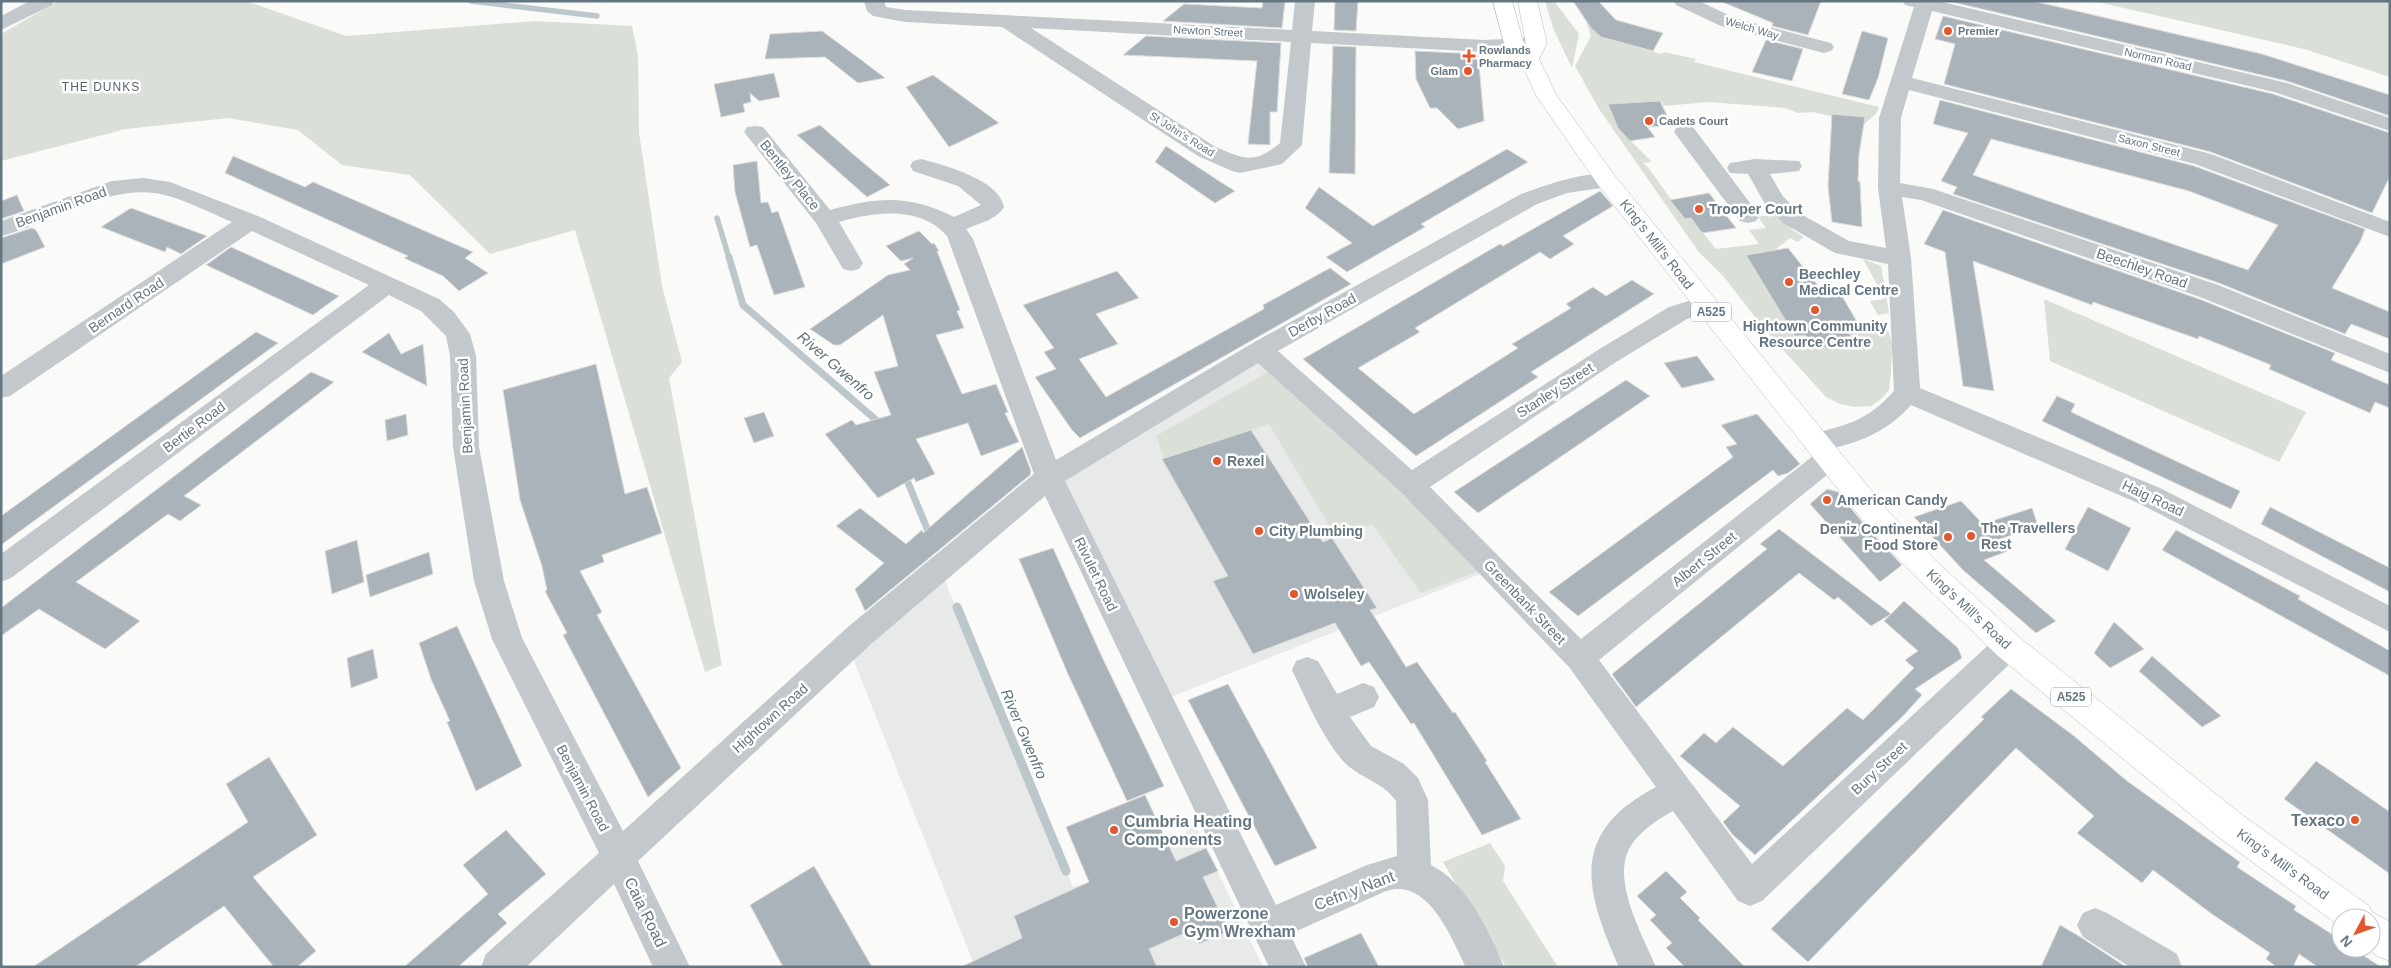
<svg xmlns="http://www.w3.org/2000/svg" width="2391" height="968" viewBox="0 0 2391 968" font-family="Helvetica,sans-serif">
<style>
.built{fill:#e8e9e9}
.green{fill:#dadfd7}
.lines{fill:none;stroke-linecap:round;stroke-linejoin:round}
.stream-far2{stroke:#bbc7cb;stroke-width:5.5}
.stream-far1{stroke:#bbc7cb;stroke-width:7}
.stream{stroke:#bbc7cb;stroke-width:9}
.building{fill:#aab3b9;stroke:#dcdcda;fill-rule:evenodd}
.major-casing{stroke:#b5babe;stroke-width:1}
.minor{fill:#c3c8cc;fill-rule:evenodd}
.major{fill:#fff;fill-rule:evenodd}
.poi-dot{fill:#e4572e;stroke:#fff;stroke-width:2}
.labels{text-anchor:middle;stroke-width:5;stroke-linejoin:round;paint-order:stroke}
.far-street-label{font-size:11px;fill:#657683;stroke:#fff}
.far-poi-label{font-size:11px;font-weight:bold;fill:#657683;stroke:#fff;text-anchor:start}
.far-neighbourhood-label{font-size:12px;letter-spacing:1px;fill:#57646e;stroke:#fff}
.shield{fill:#fff;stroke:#939fa8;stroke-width:1}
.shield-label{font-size:12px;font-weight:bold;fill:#657683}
.street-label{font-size:14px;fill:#657683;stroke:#fff}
.poi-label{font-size:14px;font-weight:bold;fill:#657683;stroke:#fff;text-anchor:start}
.water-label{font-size:15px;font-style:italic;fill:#60757c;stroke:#fff}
.near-poi-label{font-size:16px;font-weight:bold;fill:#657683;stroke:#fff;text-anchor:start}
.near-street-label{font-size:16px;fill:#657683;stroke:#fff}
</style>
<rect width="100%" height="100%" fill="#fafaf8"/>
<!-- built -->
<g class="built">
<path d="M1260,350L1493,569L1158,702L1049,477Z"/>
<path d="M940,569L1073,887L1118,876L1178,844L1194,822L1263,967H975L848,646Z"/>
</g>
<!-- green -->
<g class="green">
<path d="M58,1H246L346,36L535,21L632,26L638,56L639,133L662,286L682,362L669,378L722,665L705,672L575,230L490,254L410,175L342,165L298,130L228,118L126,129L1,161V34Z"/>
<path d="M1545,1H1554L1579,34L1572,68L1553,28Z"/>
<path d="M2093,1H2390V77L2304,49Z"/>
<path d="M1588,16L1607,39L1662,54L1664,52L1696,59L1694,62L1879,107L1876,114L1864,124L1813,112L1798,113L1785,108L1708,102L1664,106L1661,101L1611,104L1609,107L1618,128L1652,162L1643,163L1648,167L1685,219L1691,218L1716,249L1759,244L1749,230L1766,228L1758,217L1776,214L1794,231L1804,237L1798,242L1790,238L1775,250L1746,255L1795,336L1805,335L1813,348L1856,345L1849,333L1888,330L1892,343L1891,373L1889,390L1880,400L1871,406L1855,407L1840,404L1826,397L1766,331L1724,277L1698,251L1599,109L1575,66L1591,36L1586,20Z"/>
<path d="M1863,259L1881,266L1889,313L1878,315L1870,301L1885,299Z"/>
<path d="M2044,299L2306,412L2279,462L2050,361Z"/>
<path d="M1275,368L1487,568L1421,593L1372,524L1336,537L1269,424L1164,458L1156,436Z"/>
<path d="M1490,843L1505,866L1503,881L1558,967H1506L1443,862Z"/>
</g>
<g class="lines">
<!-- stream-far2 -->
<g class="stream-far2">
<path d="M471,1L597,16"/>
<path d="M717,218L729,258"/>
</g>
<!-- stream-far1 -->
<g class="stream-far1">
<path d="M729,257L743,305L883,426"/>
<path d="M904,473L931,538"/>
</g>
<!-- stream -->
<path class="stream" d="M957,607L1066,871"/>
</g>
<!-- building -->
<g class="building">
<path d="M1263,1H1285L1282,28L1163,21L1184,4L1262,8Z"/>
<path d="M1335,1H1358L1356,31L1334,30Z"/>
<path d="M1573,1H1598L1616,20L1663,33L1653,51L1601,37L1591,28Z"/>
<path d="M1720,1H1821L1808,35L1772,26L1773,23Z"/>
<path d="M1948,1H2033L2262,54L2390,95V116L2287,81Z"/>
<path d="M1943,16L2273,94L2390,133V176L2372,213L2211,152L1944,84L1955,44L1935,39Z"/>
<path d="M822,31L856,56L885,78L858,83L825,57L765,59L770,34Z"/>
<path d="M1862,31L1888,38L1878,78L1869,100L1842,94Z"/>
<path d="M1146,36L1281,43L1277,112H1270V145L1248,144L1257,61L1123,55Z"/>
<path d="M1766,40L1803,49L1792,81L1752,72Z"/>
<path d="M1333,46L1356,47L1355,174L1329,173Z"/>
<path d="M1415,51L1478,54L1484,121L1458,129L1437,108H1430L1416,79Z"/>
<path d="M774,73L780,97L759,101L750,93L751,102L743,104L745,112L721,117L714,84Z"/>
<path d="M933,75L999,123L949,147L906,87Z"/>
<path d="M1940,100L2194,166L2365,229L2361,240L2332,288L2390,312V339L2351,324L2345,334L2219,283L1953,194L1957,187L1941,181L1968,133L1933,124ZM1991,139L2189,191L2278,225L2248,270L1973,175Z"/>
<path d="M1660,101L1672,126L1647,127L1655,137L1630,141L1618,128L1608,104Z"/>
<path d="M1832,114L1865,117L1859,154L1858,181L1860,182L1862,227L1832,222L1828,186Z"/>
<path d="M820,125L854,155L890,185L867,197L797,135Z"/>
<path d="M1166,146L1219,181L1235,191L1215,203L1155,162Z"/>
<path d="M1507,149L1528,162L1421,224L1425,227L1347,272L1326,257L1352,243L1305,208L1319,187L1373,226Z"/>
<path d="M233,156L305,187L313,182L473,252L465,258L488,273L459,291L443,276L404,258L408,256L225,173Z"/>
<path d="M757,161L761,203L768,202L772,213L778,211L805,287L774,295L757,245L750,247L735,192L733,165Z"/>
<path d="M1600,191L1613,206L1563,236L1574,244L1550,259L1540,252L1415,328L1420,332L1358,368L1414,414L1518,348L1512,344L1571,308L1566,304L1593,287L1606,296L1632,280L1654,294L1531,372L1538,377L1416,456L1303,359L1500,244L1503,246Z"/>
<path d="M1709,193L1736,228L1702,233L1691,218L1685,219L1670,200Z"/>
<path d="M17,195L24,211L1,219V201Z"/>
<path d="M131,208L207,236L181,254L167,247L165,252L101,227Z"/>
<path d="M1943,210L2199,299L2335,353L2331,360L2390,385V408L2375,402L2370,413L2269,369L2271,365L2199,336L2198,339L2093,302L2092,305L1973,261L1994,391L1963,386L1945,252L1924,244Z"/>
<path d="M32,228L36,230L45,247L1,264V238Z"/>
<path d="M919,231L932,244L934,243L939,251H937L960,310L957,311L964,328L936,335L962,394L996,384L1008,412L1005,413L1019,442L981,456L968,423L916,439L935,474L916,482L914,478L878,498L825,434L852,420L856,425L891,415L874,372L898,366L883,315L840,345H834L810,329L888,275L910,270L904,264L913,258L901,261L886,246Z"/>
<path d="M231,247L339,296L313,315L206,265Z"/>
<path d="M1788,248L1823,292L1839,291L1863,332L1849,333L1856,345L1813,348L1805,335L1795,336L1746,255Z"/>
<path d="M1330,268L1351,284L1080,438L1072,430L1035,377L1056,369L1044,352L1054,348L1023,305L1117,271L1139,298L1096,314L1118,344L1079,359L1106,397L1264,309L1263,305Z"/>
<path d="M256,332L278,343L1,545V516Z"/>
<path d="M389,333L401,354L423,344L427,386L362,352Z"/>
<path d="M1697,356L1715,380L1682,388L1664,363Z"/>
<path d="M596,364L625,494L647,487L662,533L602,555L604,562L580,571L602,612L597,615L681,768L648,797L563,635L567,633L545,591L547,590L542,566L520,500L503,390Z"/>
<path d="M311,372L334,382L184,496L201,505L180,521L168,514L76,582L140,621L105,649L39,609L1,636V608Z"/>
<path d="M1626,380L1650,396L1478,513L1454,492Z"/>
<path d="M2057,396L2075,404L2071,412L2240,491L2231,509L2042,421Z"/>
<path d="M764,412L774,436L754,443L744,418Z"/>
<path d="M406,414L408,435L387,441L385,420Z"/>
<path d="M1757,414L1800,464L1788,473L1778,476L1773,470L1578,616L1549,592L1733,457L1726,447L1737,444L1721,425Z"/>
<path d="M1251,430L1323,542L1332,538L1377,608L1370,610L1406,667L1417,662L1453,713L1455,712L1487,761L1485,762L1521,819L1482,835L1414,723L1411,724L1369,662L1361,666L1335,623L1253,654L1213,581L1228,576L1162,459Z"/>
<path d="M1022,447L1031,471L1030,475L865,611L855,589L884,563L836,526L860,508L906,544L922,530L923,533Z"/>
<path d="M1827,489L1838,492L1867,528L1902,565L1880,582L1810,504Z"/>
<path d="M1961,501L1983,524L2032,508L2038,526L1997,540L2008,551L1984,560L2056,621L2036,633L1963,570L1914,517Z"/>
<path d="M2088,507L2131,528L2108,571L2065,549Z"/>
<path d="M2270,507L2390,568V592L2261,524Z"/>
<path d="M1779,529L1891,614L1871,626L1838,597L1834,600L1799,573L1636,707L1612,674L1767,549L1760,544Z"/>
<path d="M2176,530L2300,596L2298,599L2390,651V676L2162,550Z"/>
<path d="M357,540L364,582L332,594L325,551Z"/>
<path d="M1053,548L1102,657L1164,786L1127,801L1068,674L1019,559Z"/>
<path d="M429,552L433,574L370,597L366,575Z"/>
<path d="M1904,601L1958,648L1962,658L1915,689L1922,695L1903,716L1755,855L1733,835L1723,822L1740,806L1680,756L1704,733L1716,743L1733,727L1783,766L1847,708L1863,720L1914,668L1905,660L1918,651L1884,621Z"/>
<path d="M2114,622L2144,649L2110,668L2094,653Z"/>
<path d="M457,626L522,766L476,791L447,722L450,721L431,679L419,643Z"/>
<path d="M373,649L378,678L351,688L347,658Z"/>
<path d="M2152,656L2221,716L2202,727L2139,671Z"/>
<path d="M1228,684L1317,848L1275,866L1188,700Z"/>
<path d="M2011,689L2074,736L2127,781L2240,862L2237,867L2296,906L2294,910L2341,940V948H2352L2381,967H2318L2299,954L2293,967H2277L2266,959L2270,953L2212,914L2153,870L2142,883L2077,833L2094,816L2016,748L1808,962L1771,929L1984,719L1981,717Z"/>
<path d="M269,757L317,835L253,877L316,951L297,967H274L224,906L135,967H33L248,822L226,784Z"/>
<path d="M2316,761L2390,812V874L2284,799Z"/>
<path d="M1145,795L1176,861L1206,848L1218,871L1203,877L1229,931L1199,944L1192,930L1149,949L1157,967H961L1022,938L1014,916L1089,882L1066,827Z"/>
<path d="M506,830L546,874L498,914L507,923L458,967H404L488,894L463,865Z"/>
<path d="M814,866L872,967H783L750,905Z"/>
<path d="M1666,871L1687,892L1680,898L1700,918L1698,920L1745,967H1685L1666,948L1672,943L1650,920L1656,915L1637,896Z"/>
<path d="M2060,925L2082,938L2126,967H2041Z"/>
<path d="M1361,933L1379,967H1308L1304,958Z"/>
</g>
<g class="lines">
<defs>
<path id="major" d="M1493,1H1512L1523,41L1526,44L1518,1H1537L1547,43L1539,59L1557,96L1615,176L1888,511L1936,561L2019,637L2241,814L2369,906L2372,912L2390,922V961L2377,956L2367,948H2371V918H2341V927L2217,836L1997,655L1916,577L1868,527L1599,186L1537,97L1520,61L1504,43Z"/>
</defs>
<!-- major casing -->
<use href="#major" class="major-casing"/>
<!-- minor -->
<g class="minor">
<path d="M30,1H54L52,5L1,30V16Z"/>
<path d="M864,1H884L886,7L905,10L1292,30L1295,1H1315L1312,31L1485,40L1537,37L1544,39L1547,43L1544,47L1537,49L1485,52L1311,43L1302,145L1282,164L1240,173L1232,171L1198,156L1002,27L905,22L873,16L867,11ZM1031,28L1291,42L1280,143C1254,165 1243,159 1214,146Z"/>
<path d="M1674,1H1699L1735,18L1831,43L1834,47L1831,51L1824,53L1721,26L1676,5Z"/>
<path d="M1903,1H1938L2287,83L2390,118V131L2274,92L1932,11L1912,78L2211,154L2390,222V237L2195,164L1909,90L1901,118L1900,183L1933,189L2218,285L2390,354V373L2200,297L1921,200L1902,197L1911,258L1920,388L2160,488L2390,606V632L2140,504L1911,405C1888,431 1863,441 1830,449L1838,452L1842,459L1838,466L1599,660L1752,864L1997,637L2008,633L2019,637L2023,646L2019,655L1762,901L1750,906L1738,901L1673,811C1657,820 1638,832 1629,849C1612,882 1643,936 1656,967H1619C1585,890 1568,833 1656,787L1569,667L1401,492L1258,363L1065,481L1276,905L1367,865L1397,856L1396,801C1383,782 1362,779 1346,764C1324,742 1306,699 1292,670L1296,661L1307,657L1318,661L1337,694L1363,683L1374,687L1379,697L1374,707L1350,717L1371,746L1404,764L1418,778L1428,800L1431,865C1467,883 1489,931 1504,967H1466C1451,937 1428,877 1386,891L1290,934L1306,967H1269L1045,496L871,644L638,861L690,967H653L614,884L526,967H481L486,954L599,853L492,639L474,581L453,447L450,356L446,336L421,311L389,295L11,578L1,582V554L369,285L252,231L10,396L1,398V376L232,222C210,213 188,201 165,195C111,181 52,223 1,236V221L112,181L143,178L170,182L258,216L439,299L454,312L470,334L476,356L479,447L504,581L522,638L623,831L849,626L1034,474L947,236C920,205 873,212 839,222L863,263L859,269L851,271L843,269L816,223L744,132L747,127L755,126L763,127L830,210C877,197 909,194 954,217L981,205L958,186L913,171L910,166L913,161L921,159C944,165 1000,180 1004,207C996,220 980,223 966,229L973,239L1056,460L1251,344L1521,194C1547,185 1588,169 1615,176L1618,181L1615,186L1567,193L1537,204L1278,351L1412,470L1598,350L1669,307L1705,296L1714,298L1717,304L1714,310L1687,319L1616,362L1430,487L1581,639L1818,452L1806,450L1802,443L1806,436C1846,424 1864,424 1894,391L1888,264L1835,253L1783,223L1765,204L1748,174L1730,173L1727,168L1730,163L1755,159L1799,161L1802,166L1799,171L1770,174L1782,195L1799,213L1849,241L1886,248L1878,188L1879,118L1914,7L1905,5Z"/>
<path d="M1685,126L1693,127L1756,211L1759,216L1756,221L1748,223L1740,221L1674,132L1677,127Z"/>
<path d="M2095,908L2107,913L2177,954L2182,967H2130L2083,937L2077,925L2083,913Z"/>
</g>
<!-- major -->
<use href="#major" class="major"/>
</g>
<!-- markers -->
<g class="poi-dot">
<circle cx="1948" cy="31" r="5"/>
<path d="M1466.5 48.5h5v5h5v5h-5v5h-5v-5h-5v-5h5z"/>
<circle cx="1468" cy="71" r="5"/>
<circle cx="1649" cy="121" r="5"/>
<circle cx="1699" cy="209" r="5"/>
<circle cx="1789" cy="282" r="5"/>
<circle cx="1815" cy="310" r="5"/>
<circle cx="1217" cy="461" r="5"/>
<circle cx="1827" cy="500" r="5"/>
<circle cx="1259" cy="531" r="5"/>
<circle cx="1971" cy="536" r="5"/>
<circle cx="1948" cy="537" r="5"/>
<circle cx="1294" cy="594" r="5"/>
<circle cx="2355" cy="820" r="5"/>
<circle cx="1114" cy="830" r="5"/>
<circle cx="1174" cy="922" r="5"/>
</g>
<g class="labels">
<!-- far-street labels -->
<g class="far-street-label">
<text transform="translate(1752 28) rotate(16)" y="4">Welch Way</text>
<text transform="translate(1208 31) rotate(3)" y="4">Newton Street</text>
<text transform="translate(2158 59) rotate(13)" y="4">Norman Road</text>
<text transform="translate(1182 134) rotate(32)" y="4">St John's Road</text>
<text transform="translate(2149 145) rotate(14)" y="4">Saxon Street</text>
</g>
<!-- far-poi labels -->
<g class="far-poi-label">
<text x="1958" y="35">Premier</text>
<text x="1479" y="54">Rowlands<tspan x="1479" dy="13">Pharmacy</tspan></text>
<text x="1458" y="75" text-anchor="end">Glam</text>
<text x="1659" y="125">Cadets Court</text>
</g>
<!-- far-neighbourhood labels -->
<g class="far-neighbourhood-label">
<text x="101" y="91">THE DUNKS</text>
</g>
<!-- shield labels -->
<g class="shield">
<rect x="1691" y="302.5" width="40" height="19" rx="4"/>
<rect x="2051" y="687.5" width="40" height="19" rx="4"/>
</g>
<g class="shield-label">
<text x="1711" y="316">A525</text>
<text x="2071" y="701">A525</text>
</g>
<!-- street labels -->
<g class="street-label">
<text transform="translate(790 175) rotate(51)" y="5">Bentley Place</text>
<text transform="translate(61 207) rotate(-20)" y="5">Benjamin Road</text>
<text transform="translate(1657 244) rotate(52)" y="5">King's Mill's Road</text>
<text transform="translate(2142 268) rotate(19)" y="5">Beechley Road</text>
<text transform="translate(126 305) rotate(-34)" y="5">Bernard Road</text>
<text transform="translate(1322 315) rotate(-29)" y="5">Derby Road</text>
<text transform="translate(1555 390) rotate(-33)" y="5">Stanley Street</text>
<text transform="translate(465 406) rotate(-93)" y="5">Benjamin Road</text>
<text transform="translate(194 427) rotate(-37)" y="5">Bertie Road</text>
<text transform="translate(2153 498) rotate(25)" y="5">Haig Road</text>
<text transform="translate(1704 559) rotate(-39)" y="5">Albert Street</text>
<text transform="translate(1096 574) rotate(64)" y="5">Rivulet Road</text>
<text transform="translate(1525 602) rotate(46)" y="5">Greenbank Street</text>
<text transform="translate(1969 609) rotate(43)" y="5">King's Mill's Road</text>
<text transform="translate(770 718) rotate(-42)" y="5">Hightown Road</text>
<text transform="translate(1879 768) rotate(-43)" y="5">Bury Street</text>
<text transform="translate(583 788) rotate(62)" y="5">Benjamin Road</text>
<text transform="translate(2283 864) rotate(36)" y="5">King's Mill's Road</text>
</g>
<!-- poi labels -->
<g class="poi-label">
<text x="1709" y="214">Trooper Court</text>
<text x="1799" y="279">Beechley<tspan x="1799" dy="16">Medical Centre</tspan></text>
<text x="1815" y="331" text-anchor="middle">Hightown Community<tspan x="1815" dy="16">Resource Centre</tspan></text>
<text x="1227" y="466">Rexel</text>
<text x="1837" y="505">American Candy</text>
<text x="1981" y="533">The Travellers<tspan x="1981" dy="16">Rest</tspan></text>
<text x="1938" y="534" text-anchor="end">Deniz Continental<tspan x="1938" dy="16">Food Store</tspan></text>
<text x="1269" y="536">City Plumbing</text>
<text x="1304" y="599">Wolseley</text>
</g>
<!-- water labels -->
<g class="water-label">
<text transform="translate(836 366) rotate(41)" y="5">River Gwenfro</text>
<text transform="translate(1024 734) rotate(67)" y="5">River Gwenfro</text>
</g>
<!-- near-poi labels -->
<g class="near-poi-label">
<text x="2345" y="826" text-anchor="end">Texaco</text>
<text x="1124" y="827">Cumbria Heating<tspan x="1124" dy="18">Components</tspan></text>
<text x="1184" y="919">Powerzone<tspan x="1184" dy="18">Gym Wrexham</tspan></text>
</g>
<!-- near-street labels -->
<g class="near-street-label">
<text transform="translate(1354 890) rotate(-21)" y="6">Cefn y Nant</text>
<text transform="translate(646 912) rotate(64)" y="6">Caia Road</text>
</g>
</g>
<!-- border -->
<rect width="2391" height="968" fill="none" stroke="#657683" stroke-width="5"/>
<!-- north arrow -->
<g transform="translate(2356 933) rotate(229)"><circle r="24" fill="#ffffff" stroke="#c1c8cd"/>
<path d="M0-4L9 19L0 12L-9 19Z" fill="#e4572e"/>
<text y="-8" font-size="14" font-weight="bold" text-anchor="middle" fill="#657683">N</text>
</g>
</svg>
